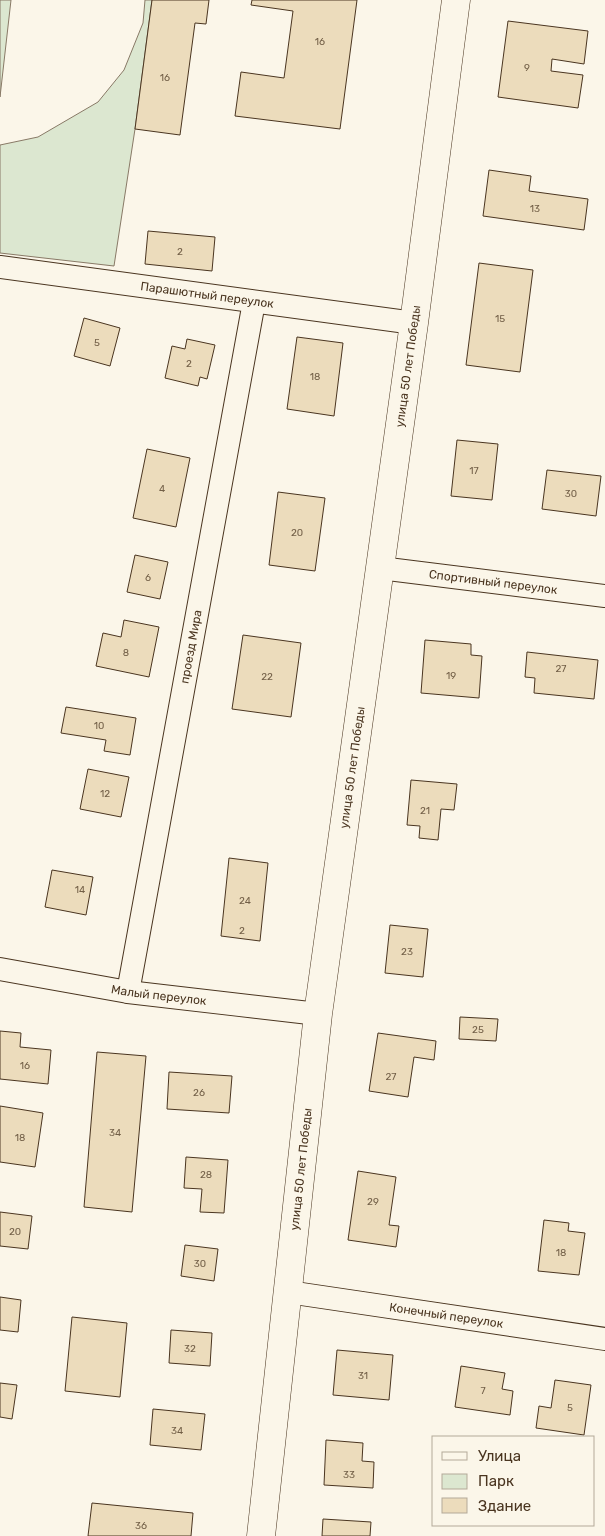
<svg xmlns="http://www.w3.org/2000/svg" width="605" height="1536" viewBox="0 0 605 1536" font-family="Rubik,sans-serif">
<style>
.green{fill:#dce7d0;stroke:#887966}
.building{fill:#ecdcbc;stroke:#4a3520}
.lines{fill:none;stroke-linecap:round;stroke-linejoin:round}
.street-casing{stroke:#4a3520;stroke-width:24}
.secondary-casing{stroke:#4a3520;stroke-width:29}
.street{stroke:#fbf6e9;stroke-width:22}
.secondary{stroke:#fbf6e9;stroke-width:28}
.labels{text-anchor:middle;stroke-width:4;stroke-linejoin:round;paint-order:stroke}
.number-label{font-size:10px;fill:#725f47}
.street-label{font-size:12px;fill:#4a3520;stroke:#fbf6e9}
</style>
<rect width="100%" height="100%" fill="#fbf6e9"/>
<!-- green -->
<g class="green">
<path d="M0,0H11L0,97Z"/>
<path d="M145,0H152L135,129L114,266L0,253V145L38,137L98,102L124,70L143,23Z"/>
</g>
<!-- building -->
<g class="building">
<path d="M152,0H209L206,24L195,23L180,135L135,129Z"/>
<path d="M252,0H357L340,129L235,116L241,72L284,78L293,11L251,5Z"/>
<path d="M508,21L588,31L584,64L552,59L551,71L583,75L578,108L498,97Z"/>
<path d="M489,170L531,176L529,191L588,199L584,230L483,216Z"/>
<path d="M148,231L215,237L212,271L145,264Z"/>
<path d="M479,263L533,270L520,372L466,365Z"/>
<path d="M84,318L120,328L110,366L74,356Z"/>
<path d="M297,337L343,343L334,416L287,409Z"/>
<path d="M187,339L215,345L207,379L200,377L198,386L165,378L172,346L185,349Z"/>
<path d="M457,440L498,444L492,500L451,496Z"/>
<path d="M147,449L190,458L176,527L133,518Z"/>
<path d="M547,470L601,476L596,516L542,509Z"/>
<path d="M278,492L325,498L315,571L269,565Z"/>
<path d="M135,555L168,562L160,599L127,592Z"/>
<path d="M124,620L159,627L149,677L96,666L103,633L121,637Z"/>
<path d="M243,635L301,643L291,717L232,709Z"/>
<path d="M425,640L471,644V655L482,656L479,698L421,693Z"/>
<path d="M527,652L598,660L594,699L534,693L535,678L525,677Z"/>
<path d="M66,707L136,718L130,755L104,751L106,740L61,733Z"/>
<path d="M88,769L129,777L121,817L80,809Z"/>
<path d="M411,780L457,784L454,810L441,809L438,840L419,838L420,826L407,825Z"/>
<path d="M229,858L268,863L260,941L221,936Z"/>
<path d="M52,870L93,877L86,915L45,907Z"/>
<path d="M390,925L428,929L423,977L385,973Z"/>
<path d="M460,1017L498,1019L496,1041L459,1039Z"/>
<path d="M0,1031L21,1033L20,1047L51,1050L48,1084L0,1079Z"/>
<path d="M378,1033L436,1041L434,1060L414,1057L408,1097L369,1091Z"/>
<path d="M97,1052L146,1056L132,1212L84,1207Z"/>
<path d="M169,1072L232,1076L229,1113L167,1109Z"/>
<path d="M0,1106L43,1113L35,1167L0,1162Z"/>
<path d="M186,1157L228,1160L224,1213L200,1212L202,1189L184,1188Z"/>
<path d="M358,1171L396,1177L389,1225L399,1226L396,1247L348,1240Z"/>
<path d="M0,1212L32,1216L28,1249L0,1246Z"/>
<path d="M544,1220L569,1223L568,1231L585,1233L579,1275L538,1271Z"/>
<path d="M185,1245L218,1249L214,1281L181,1276Z"/>
<path d="M0,1297L21,1300L18,1332L0,1330Z"/>
<path d="M72,1317L127,1323L120,1397L65,1391Z"/>
<path d="M171,1330L212,1333L210,1366L169,1363Z"/>
<path d="M337,1350L393,1355L389,1400L333,1395Z"/>
<path d="M461,1366L505,1373L502,1389L513,1391L510,1415L455,1407Z"/>
<path d="M555,1380L591,1385L584,1435L536,1428L539,1406L551,1408Z"/>
<path d="M0,1383L17,1385L12,1419L0,1417Z"/>
<path d="M153,1409L205,1414L201,1450L150,1445Z"/>
<path d="M326,1440L363,1443L362,1461L374,1462L373,1488L324,1485Z"/>
<path d="M92,1503L193,1513L191,1536H88Z"/>
<path d="M323,1519L371,1522L370,1536H322Z"/>
</g>
<g class="lines">
<defs>
<g id="street">
<path id="s1" d="M0,267L414,323"/>
<path id="s2" d="M380,568L605,596"/>
<path id="s3" d="M0,969L128,992L318,1014"/>
<path id="s4" d="M128,992L254,302"/>
<path id="s5" d="M288,1292L605,1339"/>
</g>
<g id="secondary">
<path id="s6" d="M261,1536L318,1014L414,323L456,0"/>
</g>
</defs>
<!-- street casing -->
<use href="#street" class="street-casing"/>
<!-- secondary casing -->
<use href="#secondary" class="secondary-casing"/>
<!-- street -->
<use href="#street" class="street"/>
<!-- secondary -->
<use href="#secondary" class="secondary"/>
</g>
<g class="labels">
<!-- number labels -->
<g class="number-label">
<text x="320" y="45">16</text>
<text x="527" y="71">9</text>
<text x="165" y="81">16</text>
<text x="535" y="212">13</text>
<text x="180" y="255">2</text>
<text x="500" y="322">15</text>
<text x="97" y="346">5</text>
<text x="189" y="367">2</text>
<text x="315" y="380">18</text>
<text x="474" y="474">17</text>
<text x="162" y="492">4</text>
<text x="571" y="497">30</text>
<text x="297" y="536">20</text>
<text x="148" y="581">6</text>
<text x="126" y="656">8</text>
<text x="561" y="672">27</text>
<text x="451" y="679">19</text>
<text x="267" y="680">22</text>
<text x="99" y="729">10</text>
<text x="105" y="797">12</text>
<text x="425" y="814">21</text>
<text x="80" y="893">14</text>
<text x="245" y="904">24</text>
<text x="242" y="934">2</text>
<text x="407" y="955">23</text>
<text x="478" y="1033">25</text>
<text x="25" y="1069">16</text>
<text x="391" y="1080">27</text>
<text x="199" y="1096">26</text>
<text x="115" y="1136">34</text>
<text x="20" y="1141">18</text>
<text x="206" y="1178">28</text>
<text x="373" y="1205">29</text>
<text x="15" y="1235">20</text>
<text x="561" y="1256">18</text>
<text x="200" y="1267">30</text>
<text x="190" y="1352">32</text>
<text x="363" y="1379">31</text>
<text x="483" y="1394">7</text>
<text x="570" y="1411">5</text>
<text x="177" y="1434">34</text>
<text x="349" y="1478">33</text>
<text x="141" y="1529">36</text>
</g>
<!-- street labels -->
<g class="street-label">
<text dy="4" stroke="none"><textPath href="#s1" startOffset="209">Парашютный переулок</textPath></text>
<text dy="4" stroke="none"><textPath href="#s6" startOffset="1179">улица 50 лет Победы</textPath></text>
<text dy="4" stroke="none"><textPath href="#s2" startOffset="114">Спортивный переулок</textPath></text>
<text dy="4" stroke="none"><textPath href="#s4" startOffset="351">проезд Мира</textPath></text>
<text dy="4" stroke="none"><textPath href="#s6" startOffset="774">улица 50 лет Победы</textPath></text>
<text dy="4" stroke="none"><textPath href="#s3" startOffset="161">Малый переулок</textPath></text>
<text dy="4" stroke="none"><textPath href="#s6" startOffset="369">улица 50 лет Победы</textPath></text>
<text dy="4" stroke="none"><textPath href="#s5" startOffset="160">Конечный переулок</textPath></text>
</g>
</g>
<!-- legend -->
<rect x="432" y="1436" width="162" height="90" fill="#fbf6e9" stroke="#b4a999"/>
<rect x="442" y="1452" width="25" height="8" fill="#fbf6e9" stroke="#b4a999"/>
<text x="478" y="1461" font-size="15" fill="#4a3520">Улица</text>
<rect x="442" y="1474" width="25" height="15" fill="#dce7d0" stroke="#b4a999"/>
<text x="478" y="1486" font-size="15" fill="#4a3520">Парк</text>
<rect x="442" y="1498" width="25" height="15" fill="#ecdcbc" stroke="#b4a999"/>
<text x="478" y="1511" font-size="15" fill="#4a3520">Здание</text>
</svg>
